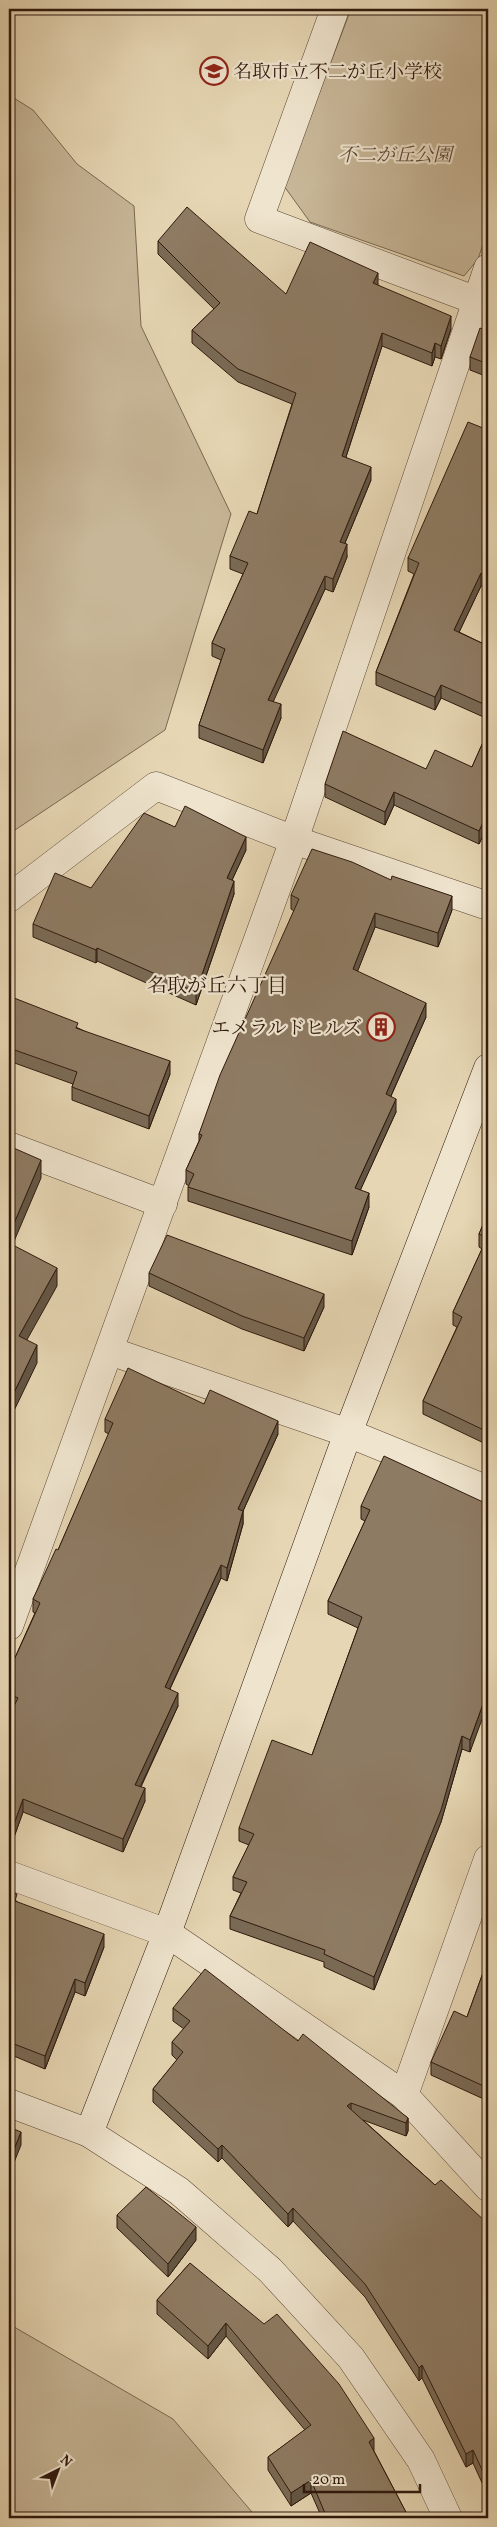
<svg xmlns="http://www.w3.org/2000/svg" width="497" height="2527" viewBox="0 0 497 2527" font-family="Vollkorn,'Noto Serif JP',serif">
<style>
.green{fill:#c7b697;stroke:#7b6852}
.lines{fill:none;stroke-linecap:round;stroke-linejoin:round}
.street-casing{stroke:#5d4836;stroke-width:29}
.secondary-casing{stroke:#2f190d;stroke-width:29}
.street{stroke:#efe4ce;stroke-width:28}
.secondary{stroke:#efe4ce;stroke-width:28}
.wall{fill:#7a6a55;stroke:#2f190d}
.shaded-wall{fill:#635645;stroke:#2f190d}
.building{fill:#8e7b63;stroke:#2f190d}
.labels{text-anchor:middle;stroke-width:4.5;stroke-linejoin:round;paint-order:stroke}
.poi-label{font-size:19px;fill:#2f190d;stroke:#efe4ce;text-anchor:start}
.park-label{font-size:19px;font-style:italic;fill:#5d4836;stroke:#efe4ce}
.neighbourhood-label{font-size:20px;fill:#2f190d;stroke:#efe4ce}
</style>
<rect width="100%" height="100%" fill="#e6d6b3"/>
<filter id="stains"><feTurbulence type="fractalNoise" baseFrequency=".004" numOctaves="4"/><feColorMatrix values="0 0 0 0 .2 0 0 0 0 .09 0 0 0 0 .02 0 0 0 .5 -.17"/></filter>
<radialGradient id="worn" r=".72"><stop offset=".6" stop-color="#630" stop-opacity="0"/><stop offset="1" stop-color="#630" stop-opacity=".3"/></radialGradient>
<!-- green -->
<g class="green">
<path d="M351,9H488V230L478,259L464,276L310,222L284,186Z"/>
<path d="M9,95L33,110L77,164L134,206L141,326L231,514L165,730L9,834Z"/>
<path d="M9,2324L173,2419L257,2518H9Z"/>
</g>
<g class="lines">
<defs>
<g id="street">
<path d="M335,9L259,219L488,305"/>
<path d="M9,898L156,786L294,840L488,906"/>
<path d="M9,1146L163,1204"/>
<path d="M110,1351L348,1433L488,1490"/>
<path d="M9,1626L294,840L488,268"/>
<path d="M9,1875L167,1933L404,2095L488,2187"/>
<path d="M404,2095L488,1859"/>
<path d="M9,2103L89,2133L179,2191L270,2270L351,2358L421,2460L448,2518"/>
</g>
<path id="secondary" d="M89,2133L167,1933L348,1433L488,1068"/>
</defs>
<!-- street casing -->
<use href="#street" class="street-casing"/>
<!-- secondary casing -->
<use href="#secondary" class="secondary-casing"/>
<!-- street -->
<use href="#street" class="street"/>
<!-- secondary -->
<use href="#secondary" class="secondary"/>
</g>
<!-- wall -->
<g class="wall">
<path d="M158,241L286,294L378,285L451,329L441,359L435,357L432,366L382,346L346,457L371,480L345,543L347,557L333,592L325,589L273,701L281,718L263,763L199,738V725L221,660L212,656V643L243,574L230,569V556L257,514L292,404L238,382L192,343V330L214,309L158,254Z"/>
<path d="M488,322V377L470,370V357L485,330Z"/>
<path d="M488,430V589L481,586L459,632L488,646V719L441,698L435,710L376,685V672L414,574L408,571V558Z"/>
<path d="M488,731V825L479,844L394,805L385,825L325,797V784L426,769L472,767Z"/>
<path d="M175,827L246,850L232,880L234,894L196,1005L97,961L96,963L33,937V924L91,888Z"/>
<path d="M291,895L452,910L438,947L375,927L357,972L426,1017L391,1096L396,1112L360,1190L369,1207L352,1255L188,1201V1187L189,1186L186,1184V1170L199,1141V1134L294,911L291,909Z"/>
<path d="M9,996L78,1028L170,1074L149,1129L72,1100V1087L73,1084L9,1061Z"/>
<path d="M488,1213V1445L423,1414V1401L457,1327L453,1325V1312L482,1249L479,1247V1234Z"/>
<path d="M149,1273L324,1307L304,1351L242,1329L149,1286Z"/>
<path d="M204,1404L278,1434L243,1511V1524L227,1581L221,1578L170,1689L178,1706L141,1787L145,1801L123,1852L23,1812L9,1851V1716L13,1709L9,1707V1671L35,1613L33,1612V1599L58,1550L109,1434L105,1432V1419Z"/>
<path d="M483,1502L470,1752L462,1749L441,1822L374,1990L324,1967V1962L230,1929V1916L241,1893L233,1890V1877L249,1845L239,1841V1828L312,1755L358,1628L328,1614V1601L365,1521L361,1519V1506Z"/>
<path d="M9,1891L17,1902L104,1947L85,1996L75,1992L45,2069L9,2054Z"/>
<path d="M488,1959V2101L431,2075V2062L467,2017Z"/>
<path d="M173,2008L298,2041L408,2118V2131L406,2136L363,2120L435,2185L488,2224V2496L473,2463L466,2467L422,2378L419,2381L365,2297L293,2221L288,2227L222,2158L218,2162L153,2102V2089L177,2060L172,2055V2042L184,2029L173,2021Z"/>
<path d="M117,2215L196,2240L168,2277L117,2228Z"/>
<path d="M190,2263L374,2451L409,2518H322L311,2493L291,2506L268,2470V2457L305,2430L226,2336L208,2359L157,2314V2300Z"/>
</g>
<!-- shaded-wall -->
<g class="shaded-wall">
<path d="M378,273V286L373,283Z"/>
<path d="M451,316V329L441,359V346Z"/>
<path d="M382,333V346L342,469V456Z"/>
<path d="M435,343V357L432,366V353Z"/>
<path d="M371,467V480L340,555V542Z"/>
<path d="M347,544V557L333,592V579Z"/>
<path d="M481,573V586L454,643V630Z"/>
<path d="M325,576V589L268,713V700Z"/>
<path d="M441,685V698L435,710V697Z"/>
<path d="M281,704V718L263,763V750Z"/>
<path d="M394,792V805L385,825V812Z"/>
<path d="M488,812V825L479,844V831Z"/>
<path d="M246,837V850L227,891V878Z"/>
<path d="M234,881V894L196,1005V992Z"/>
<path d="M452,896V910L438,947V933Z"/>
<path d="M375,913V927L353,983V969Z"/>
<path d="M97,948V961L96,963V950Z"/>
<path d="M426,1003V1017L386,1107V1094Z"/>
<path d="M170,1061V1074L149,1129V1116Z"/>
<path d="M396,1099V1112L355,1202V1188Z"/>
<path d="M41,1160V1178L9,1253V1235Z"/>
<path d="M369,1193V1207L352,1255V1241Z"/>
<path d="M57,1268V1286L19,1354V1336Z"/>
<path d="M324,1294V1307L304,1351V1338Z"/>
<path d="M37,1345V1363L9,1421V1403Z"/>
<path d="M278,1421V1434L238,1522V1509Z"/>
<path d="M243,1511V1524L227,1581V1568Z"/>
<path d="M221,1565V1578L165,1699V1687Z"/>
<path d="M488,1690V1703L470,1752V1740Z"/>
<path d="M178,1693V1706L135,1798V1785Z"/>
<path d="M462,1736V1749L441,1822L374,1990V1977Z"/>
<path d="M145,1788V1801L123,1852V1839Z"/>
<path d="M23,1799V1812L9,1851V1838Z"/>
<path d="M104,1934V1947L85,1996V1983Z"/>
<path d="M75,1979V1992L45,2069V2056Z"/>
<path d="M351,2103V2116L347,2106Z"/>
<path d="M408,2118V2131L406,2136V2123Z"/>
<path d="M21,2132V2145L9,2175V2162Z"/>
<path d="M222,2145V2158L218,2162V2149Z"/>
<path d="M293,2208V2221L288,2227V2214Z"/>
<path d="M196,2227V2240L168,2277V2264Z"/>
<path d="M226,2323V2336L208,2359V2346Z"/>
<path d="M422,2365V2378L419,2381V2368Z"/>
<path d="M374,2438V2451L369,2455V2442Z"/>
<path d="M473,2450V2463L466,2467V2454Z"/>
<path d="M311,2480V2493L291,2506V2493Z"/>
</g>
<!-- building -->
<g class="building">
<path d="M187,207L286,294L310,242L378,273L373,283L451,316L441,346L435,343L432,353L382,333L342,456L371,467L340,542L347,544L333,579L325,576L268,700L281,704L263,750L199,725L225,649L212,643L248,563L230,556L249,511L257,514L296,393L238,369L192,330L220,303L158,241Z"/>
<path d="M488,322V364L470,357L480,328L485,330Z"/>
<path d="M468,422L488,430V576L481,573L454,630L488,646V706L441,685L435,697L376,672L419,563L408,558Z"/>
<path d="M343,731L426,769L435,750L472,767L488,731V812L479,831L394,792L385,812L325,784Z"/>
<path d="M185,806L246,837L227,878L234,881L196,992L97,948L96,950L33,924L55,873L91,888L144,813L175,827Z"/>
<path d="M312,849L352,862L391,880L392,876L452,896L438,933L375,913L353,969L426,1003L386,1094L396,1099L355,1188L369,1193L352,1241L188,1187L194,1174L186,1170L202,1135L199,1134L220,1075L299,899L291,895Z"/>
<path d="M9,996L78,1023L76,1028L170,1061L149,1116L72,1087L77,1072L9,1048Z"/>
<path d="M9,1146L41,1160L9,1235Z"/>
<path d="M488,1213V1432L423,1401L462,1317L453,1312L487,1238L479,1234Z"/>
<path d="M167,1235L324,1294L304,1338L242,1316L149,1273Z"/>
<path d="M9,1243L57,1268L19,1336L37,1345L9,1403Z"/>
<path d="M128,1368L204,1404L210,1390L278,1421L238,1509L243,1511L227,1568L221,1565L165,1687L178,1693L135,1785L145,1788L123,1839L23,1799L9,1838V1716L18,1698L9,1694V1671L40,1603L33,1599L56,1549L58,1550L113,1423L105,1419Z"/>
<path d="M384,1456L483,1502L487,1492H488V1690L470,1740L462,1736L441,1810L374,1977L324,1954L325,1950L230,1916L247,1882L233,1877L254,1834L239,1828L272,1740L312,1755L362,1617L328,1601L370,1510L361,1506Z"/>
<path d="M9,1891L17,1894L15,1901L104,1934L85,1983L75,1979L45,2056L9,2042Z"/>
<path d="M488,1959V2088L431,2062L454,2011L467,2017Z"/>
<path d="M205,1969L298,2041L303,2034L408,2118L406,2123L351,2103L347,2106L435,2185L441,2180L488,2224V2483L473,2450L466,2454L422,2365L419,2368L365,2284L293,2208L288,2214L222,2145L218,2149L153,2089L183,2052L172,2042L190,2021L173,2008Z"/>
<path d="M9,2127L21,2132L9,2162Z"/>
<path d="M146,2187L196,2227L168,2264L117,2215Z"/>
<path d="M190,2263L264,2324L277,2314L339,2384L374,2438L369,2442L409,2518H327L311,2480L291,2493L268,2457L311,2425L226,2323L208,2346L157,2300Z"/>
</g>
<!-- icons -->
<defs>
<symbol id="school-ring" viewBox="-11 -11 22 22"><circle r="9.5" fill="#efe4ce" stroke="#8f2418" stroke-width="1.5"/><path d="M0-5L7-2L0 1L-7-2ZM-4 1L0 2.5L4 1V4Q0 6-4 4Z" fill="#8f2418"/></symbol>
<symbol id="building-ring" viewBox="-11 -11 22 22"><circle r="9.5" fill="#efe4ce" stroke="#8f2418" stroke-width="1.5"/><path d="M-4-6H4V6H1V3H-1V6H-4ZM-2.5-4.3h1.7v1.8h-1.7ZM.8-4.3h1.7v1.8H.8ZM-2.5-1h1.7V.8h-1.7ZM.8-1h1.7V.8H.8Z" fill="#8f2418"/></symbol>
</defs>
<g fill-rule="evenodd">
<use href="#school-ring" x="198" y="55" width="32" height="32"/>
<use href="#building-ring" x="365" y="1011" width="32" height="32"/>
</g>
<g class="labels">
<!-- poi labels -->
<g class="poi-label">
<text x="233" y="78">名取市立不二が丘小学校</text>
<text x="362" y="1034" text-anchor="end">エメラルドヒルズ</text>
</g>
<!-- park labels -->
<g class="park-label">
<text x="395" y="161">不二が丘公園</text>
</g>
<!-- neighbourhood labels -->
<g class="neighbourhood-label">
<text x="217" y="992">名取が丘六丁目</text>
</g>
</g>
<!-- margin -->
<rect width="497" height="2527" fill="none" stroke="#e6d6b3" stroke-width="30"/>
<rect x="10" y="10" width="477" height="2507" fill="none" stroke="#2f190d" stroke-width="2.5"/>
<rect x="15" y="15" width="467" height="2497" fill="none" stroke="#2f190d"/>
<!-- north arrow -->
<g transform="translate(58 2470) rotate(42)" stroke="#efe4ce" stroke-width="4" paint-order="stroke">
<path d="M0-4L9 19L0 12L-9 19Z" fill="#2f190d"/>
<text y="-8" font-size="14" font-weight="bold" text-anchor="middle" fill="#2f190d">N</text>
</g>
<!-- scale -->
<path d="M304 2484v8h116v-8" fill="none" stroke="#2f190d" stroke-width="2.5"/>
<text x="312" y="2484" font-size="15" fill="#2f190d" stroke="#efe4ce" stroke-width="4" paint-order="stroke">20 m</text>
<rect width="100%" height="100%" filter="url(#stains)"/>
<rect width="100%" height="100%" fill="url(#worn)"/>
</svg>
